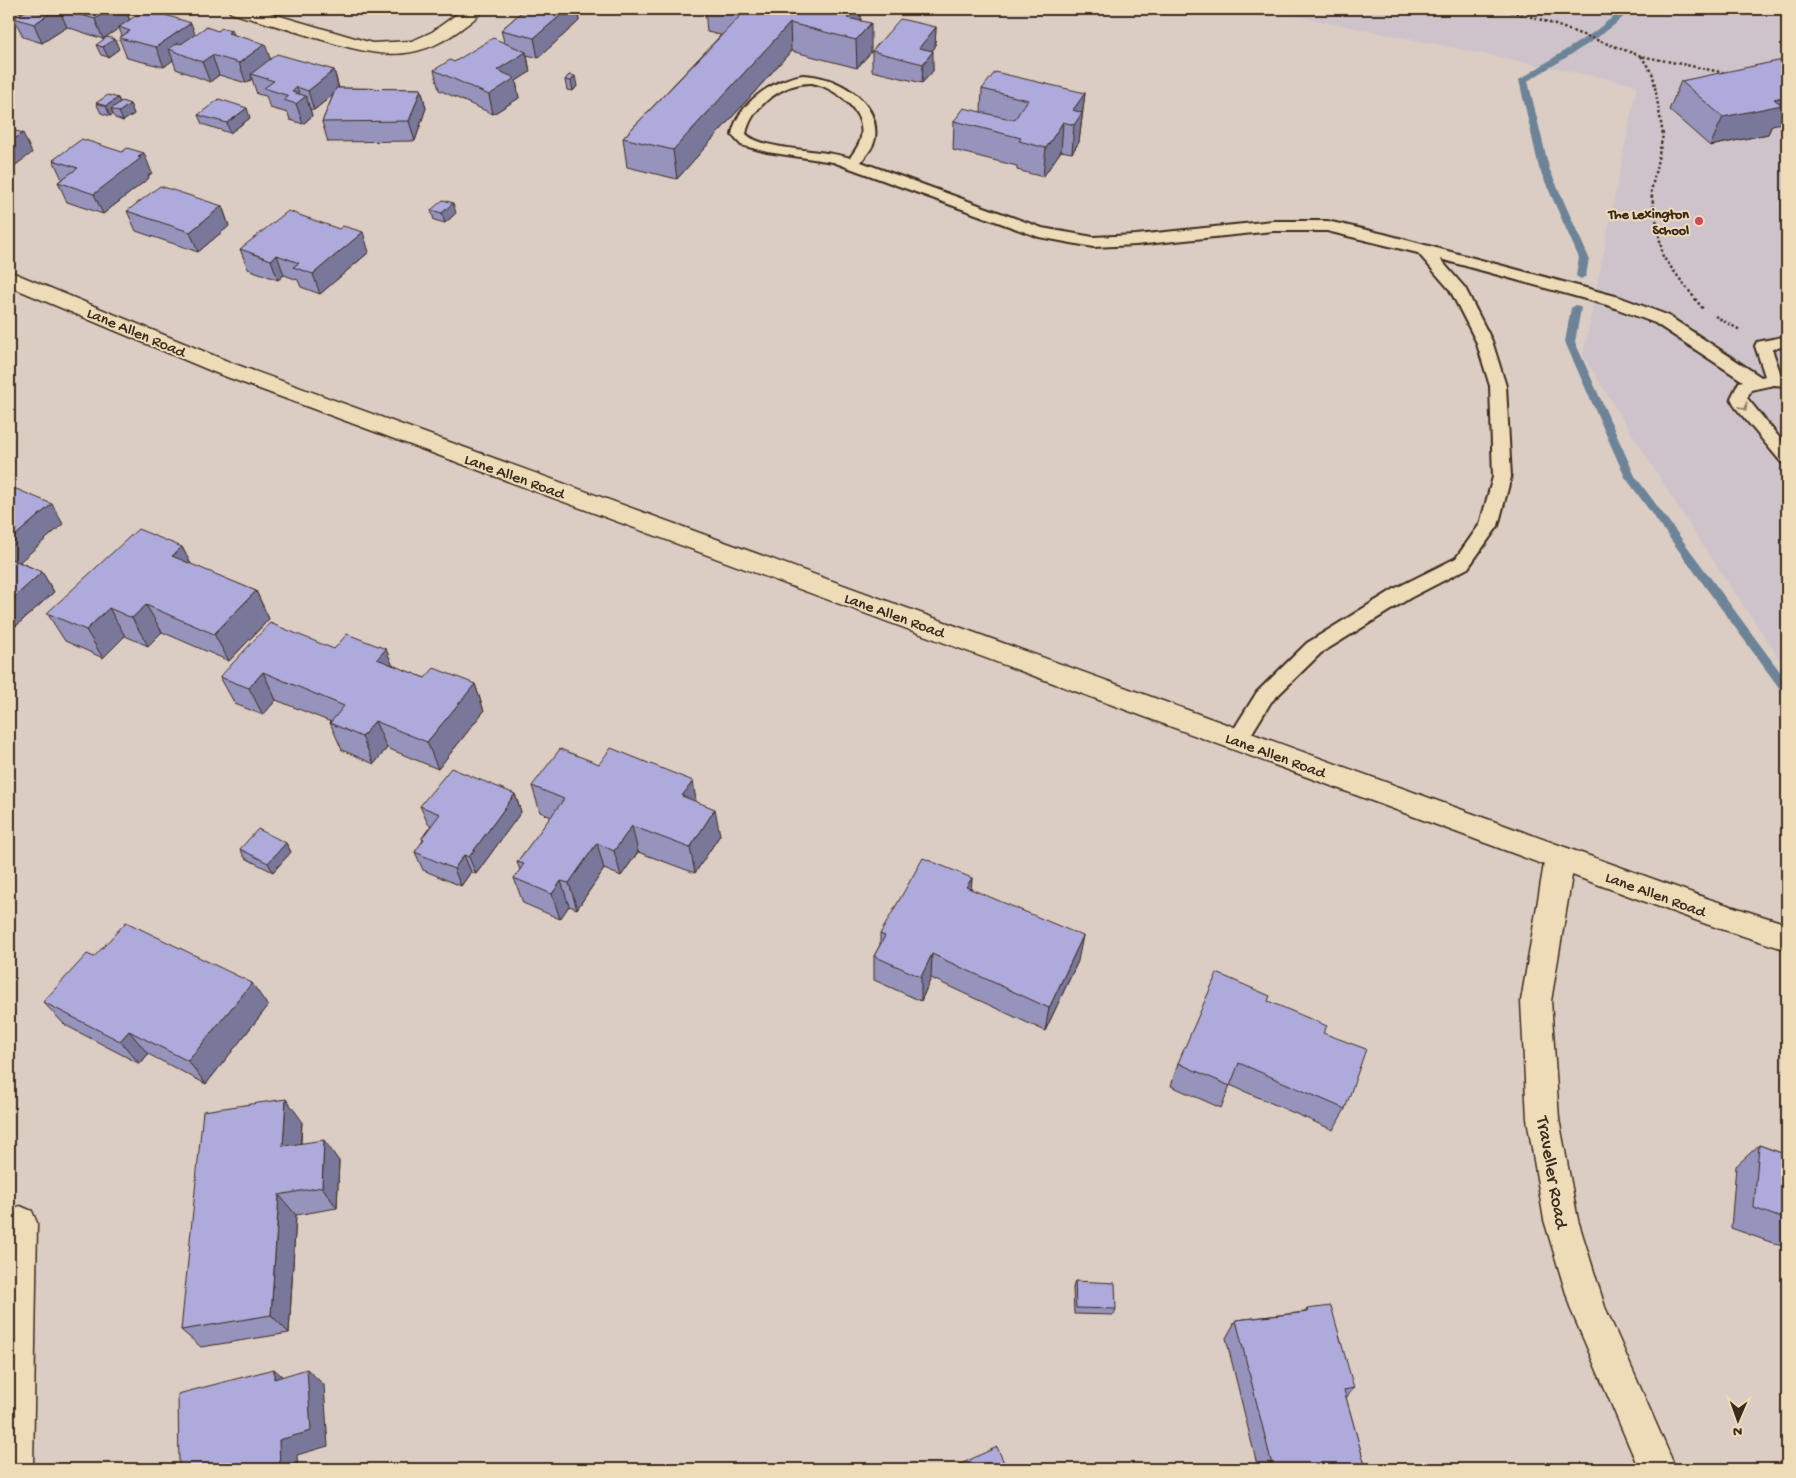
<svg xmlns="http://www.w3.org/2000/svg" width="1796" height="1478" viewBox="0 0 1796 1478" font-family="'Gochi Hand',sans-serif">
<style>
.built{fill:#cec3ca}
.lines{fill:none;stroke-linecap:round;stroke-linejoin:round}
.stream{fill:#6d8498;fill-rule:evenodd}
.service-casing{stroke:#3b2a1e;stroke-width:4}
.minor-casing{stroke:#3b2a1e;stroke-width:3}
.tertiary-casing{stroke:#3b2a1e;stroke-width:3}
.path{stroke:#3b2a1e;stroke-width:2.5;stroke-dasharray:2.5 2.5;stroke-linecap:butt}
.service{fill:#eedbb8;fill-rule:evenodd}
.minor{fill:#eedbb8;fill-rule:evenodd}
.tertiary{fill:#eedbb8;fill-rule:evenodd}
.wall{fill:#9693bd;stroke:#3b2a1e}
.shaded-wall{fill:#7a789a;stroke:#3b2a1e}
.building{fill:#aeabdc;stroke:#3b2a1e}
.oneway{stroke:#94826b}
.poi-dot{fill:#d1495b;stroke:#eedbb8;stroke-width:2}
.labels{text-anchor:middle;stroke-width:4;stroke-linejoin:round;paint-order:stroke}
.far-poi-label{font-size:14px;font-weight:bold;fill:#3b2a1e;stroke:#eedbb8;text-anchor:end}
.street-label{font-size:16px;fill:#3b2a1e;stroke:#eedbb8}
.near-street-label{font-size:19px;fill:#3b2a1e;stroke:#eedbb8}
</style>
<rect width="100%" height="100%" fill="#dbcdc3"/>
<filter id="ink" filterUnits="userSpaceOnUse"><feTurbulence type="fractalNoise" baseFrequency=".02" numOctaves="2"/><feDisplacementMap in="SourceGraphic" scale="10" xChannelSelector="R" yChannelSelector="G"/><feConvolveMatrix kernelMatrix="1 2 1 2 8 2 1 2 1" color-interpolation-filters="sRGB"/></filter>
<g filter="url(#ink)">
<!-- built -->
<path class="built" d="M1261,9H1787V670L1697,537L1583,356L1637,85Z"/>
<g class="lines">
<!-- stream -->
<g class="stream">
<path d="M1620,9H1628C1625,25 1545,70 1528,81L1549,168L1589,258L1586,276L1581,279L1576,276L1579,258L1539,168L1519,80L1594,32L1619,12Z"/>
<path d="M1576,305L1581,308L1575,342L1635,476L1787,681V695L1783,693L1625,477L1565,342L1571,308Z"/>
</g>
<defs>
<path id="service" d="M803,75C836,76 880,100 875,138C874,147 866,155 861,162L1042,228L1093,237L1136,235L1273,221H1327L1384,234L1619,297L1667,315L1761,377L1765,376L1755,346L1757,342L1787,336V346L1772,349L1781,375L1787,376V386L1774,385L1751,390L1747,398L1787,447V464L1781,462L1736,408L1731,398L1739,382L1743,381L1655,323L1607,305L1440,259L1465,288L1492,341L1506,386L1511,477L1498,526L1468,568L1410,598L1321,653L1271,702L1244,746L1237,748L1230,746L1227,740L1257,692L1307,643L1396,588L1456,558L1480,524L1493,477L1490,386L1476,341L1450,290L1418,253L1327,231H1273L1136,245L1093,247L1039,237L833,162L767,152L741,145L732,135C737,103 774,79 803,75ZM812,83C836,88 869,112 860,141C858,147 853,153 850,158C824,149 763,151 746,134C751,106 784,82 812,83Z"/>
<g id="minor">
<path d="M228,9H256L372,43L412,41L432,32L464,9H484C478,17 469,23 461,29C411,67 370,54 316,38C287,29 259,21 231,13Z"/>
<path d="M1560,846L1570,849L1575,858L1551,1001L1559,1119L1578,1220L1605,1307L1676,1469H1639L1571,1310L1544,1220L1527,1119L1521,1001L1545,858L1550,849Z"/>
<path d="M20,1206L32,1211L37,1223L33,1469H9V1211Z"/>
</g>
<path id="tertiary" d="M9,271L232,363L1570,849L1709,899L1787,924V950L1709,925L1550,867L216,373L9,286Z"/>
</defs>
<!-- service casing -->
<use href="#service" class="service-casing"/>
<!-- minor casing -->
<use href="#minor" class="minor-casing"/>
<!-- tertiary casing -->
<use href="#tertiary" class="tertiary-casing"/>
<!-- path -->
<g class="path">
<path d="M1501,9L1539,19L1641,56L1726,73"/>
<path d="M1641,56L1653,75L1663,135L1651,192L1663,257L1703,309"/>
<path d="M1715,316L1740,330"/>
</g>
<!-- service -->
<use href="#service" class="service"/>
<!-- minor -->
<use href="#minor" class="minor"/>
<!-- tertiary -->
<use href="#tertiary" class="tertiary"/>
</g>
<!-- wall -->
<g class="wall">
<path d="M9,9H125L130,20L195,34L218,31L232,30L234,35L270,59L334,70L339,88L421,89L426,108L415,141L328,142L322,122L333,95L314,110L310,109L312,116L303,124L290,120L288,113L270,108L266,96L257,94L252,79L246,83L219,75L210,82L176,69L173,60L164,67L127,58L119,38L122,36L119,28L103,39L67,27L42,43L23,37L14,18L22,13Z"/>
<path d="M372,9H405L397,16Z"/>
<path d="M525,9H597L589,15L578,12L579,21L538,58L527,55L530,72L516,81L519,98L493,114L439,90L434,70L504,42L501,30Z"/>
<path d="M705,9H794L807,12L810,9H861V21L871,52L857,68L791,51L677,179L627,167L623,138L721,35L707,32Z"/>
<path d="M936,27L935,47L932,51L933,71L922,83L872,71V51Z"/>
<path d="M96,45L119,49L108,57L101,55Z"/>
<path d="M569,75L577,86L573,91L567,90L565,80Z"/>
<path d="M1681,81L1772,125L1768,134L1710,146L1669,110Z"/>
<path d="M982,89L1085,93L1079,142L1072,153L1061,151L1043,177L1017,170V166L953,150L954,121L981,112Z"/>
<path d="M118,98L120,102L130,104L134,114L123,121L115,118L113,114L110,116L101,113L96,103Z"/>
<path d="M198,115L250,118L230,133L202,124Z"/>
<path d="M53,160L152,173L148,176L149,178L103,214L67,202L58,182L62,179Z"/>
<path d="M222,206L229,226L198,252L136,231L127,211Z"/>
<path d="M431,210L456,213L445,223L434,220Z"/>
<path d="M240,249L369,252L320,294L301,287L298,280L284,275L278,280L248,269Z"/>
<path d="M9,486L63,524L19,562L42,572L54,592L16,626L9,622Z"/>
<path d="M182,547L191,565L256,591L269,619L229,661L162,632L148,646L125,636L103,658L65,641L47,613Z"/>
<path d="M334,649L393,666L425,678L475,684L484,711L438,769L387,748L374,764L342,750L330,723L331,722L276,700L263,715L235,704L220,677Z"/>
<path d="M599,764L696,801L720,835L695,873L638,852L621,876L604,869L577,909L569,906L560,919L523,903L514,878L520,870L517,862L551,817L540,812L532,786Z"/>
<path d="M515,794L521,812L476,874L471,872L461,886L423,870L415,852L423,841L422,838L431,825L428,824L420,806Z"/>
<path d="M286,843L291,852L273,872L245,858L240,849Z"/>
<path d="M972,878L971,889L1078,961L1045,1031L931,978L921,1001L874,980V956L880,945V934Z"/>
<path d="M94,957L268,1006L206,1084L148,1054L140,1064L65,1025L43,1002Z"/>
<path d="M1268,1001L1324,1033L1345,1109L1333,1130L1230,1085L1221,1108L1171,1086L1178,1063Z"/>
<path d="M302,1121L301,1144L339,1161L337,1208L296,1215L289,1333L201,1347L181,1330Z"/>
<path d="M1759,1145L1787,1155V1248L1731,1228L1736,1166Z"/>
<path d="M1075,1281L1116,1309L1114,1315L1074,1314L1073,1288Z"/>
<path d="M1307,1309L1354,1388L1346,1398L1366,1469H1258L1226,1338L1236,1320L1305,1312Z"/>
</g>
<!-- shaded-wall -->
<g class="shaded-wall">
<path d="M57,9H59L67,27L42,43L34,24Z"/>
<path d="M111,9H125L130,21L119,27V28L103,39L95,19Z"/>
<path d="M395,9H405L397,16Z"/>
<path d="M568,9H577L579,21L538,58L534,38Z"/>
<path d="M588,9H597L589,15Z"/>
<path d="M855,9H861V30L847,18Z"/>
<path d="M191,23L198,42L169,49L173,60L164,67L156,47Z"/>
<path d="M790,23L791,51L677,179L673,150Z"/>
<path d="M871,23V52L857,68L856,40Z"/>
<path d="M936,27L935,47L922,63L919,48Z"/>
<path d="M232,30L239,50L228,33Z"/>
<path d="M115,39L119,49L108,57L103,47Z"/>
<path d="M265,44L272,64L251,74L252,79L246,83L239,63Z"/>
<path d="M933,51V71L922,83L923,64Z"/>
<path d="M526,52L530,72L516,81L519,98L493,114L489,95L497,70Z"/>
<path d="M212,55L219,75L210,82L202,62Z"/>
<path d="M334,70L339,90L314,110L308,91Z"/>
<path d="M575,76L577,86L573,91L571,81Z"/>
<path d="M297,87L301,100L306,96L312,116L303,124L292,92Z"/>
<path d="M421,89L426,108L415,141L409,121Z"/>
<path d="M1085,93L1079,142L1072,153L1074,125L1073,110Z"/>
<path d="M1787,96V122L1772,125L1768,134L1710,146L1723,117L1774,99Z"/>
<path d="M118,98L122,108L111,109L113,114L110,116L106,106Z"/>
<path d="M130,104L134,114L123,121L119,112Z"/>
<path d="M247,108L250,118L230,133L227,123Z"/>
<path d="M1063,122L1061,151L1043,177L1046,148Z"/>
<path d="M23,133L32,153L9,170V143Z"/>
<path d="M144,153L152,173L148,176L149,178L103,214L94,194Z"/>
<path d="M453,203L456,213L445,223L442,213Z"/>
<path d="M222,206L229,226L198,252L190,232Z"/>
<path d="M363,232L369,252L320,294L313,274Z"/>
<path d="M277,255L284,275L278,280L271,260Z"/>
<path d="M52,504L63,524L14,567L9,559V541Z"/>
<path d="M182,547L197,575L172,556Z"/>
<path d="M42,572L54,592L16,626L9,614V602Z"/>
<path d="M256,591L269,619L229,661L214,634Z"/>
<path d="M146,605L162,632L148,646L132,618Z"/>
<path d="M109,608L125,636L103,658L86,630Z"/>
<path d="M386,649L397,676L377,659Z"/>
<path d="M263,672L276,700L263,715L249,688Z"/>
<path d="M475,684L484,711L438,769L427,742Z"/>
<path d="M375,721L387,748L374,764L362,737Z"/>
<path d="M693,781L697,807L682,796Z"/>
<path d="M515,794L521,812L476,874L469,857Z"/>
<path d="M715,809L720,835L695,873L690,848Z"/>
<path d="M632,826L638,852L621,876L614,851Z"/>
<path d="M286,843L291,852L273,872L268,863Z"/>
<path d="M597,843L604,869L577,909L569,883Z"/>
<path d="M464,855L471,872L461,886L454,869Z"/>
<path d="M972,878L970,903L966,887Z"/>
<path d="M561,881L569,906L560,919L552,894Z"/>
<path d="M1083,936L1078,961L1045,1031L1049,1008Z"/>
<path d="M932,954L931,978L921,1001V977Z"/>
<path d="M252,983L268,1006L206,1084L188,1061Z"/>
<path d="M129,1031L148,1054L140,1064L120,1041Z"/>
<path d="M286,1099L302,1121L299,1167L283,1146Z"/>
<path d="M324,1140L339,1161L337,1208L322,1187Z"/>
<path d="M279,1195L296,1215L289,1333L271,1315Z"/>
<path d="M274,1369L292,1385L274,1379Z"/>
<path d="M307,1369L324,1385L328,1446L297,1455L298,1469H280L279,1440Z"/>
</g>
<!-- building -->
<g class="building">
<path d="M29,9H57L34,24L14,18Z"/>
<path d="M62,9H111L95,19Z"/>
<path d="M146,9L191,23L156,47L119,38L130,31L119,27Z"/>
<path d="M525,9H568L534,38L501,30Z"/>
<path d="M726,9H794L807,12L810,9H855L847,18L871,23L856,40L790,23L673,150L623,138L743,13Z"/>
<path d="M900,19L936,27L919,48L933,51L923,64L872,51Z"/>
<path d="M206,27L218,31L222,28L232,30L228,33L265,44L239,63L212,55L202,62L169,49L178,43L181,44Z"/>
<path d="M107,37L115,39L103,47L96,45Z"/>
<path d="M493,38L526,52L497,70L515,78L489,95L434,70L450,60L454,62Z"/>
<path d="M277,54L334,70L308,91L297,87L292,92L306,96L296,104L284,100L289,96L264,88L274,81L251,74Z"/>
<path d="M1783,60L1787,64V96L1774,99L1782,105L1723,117L1681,81Z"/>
<path d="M995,72L1085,93L1073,110L1082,113L1074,125L1063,122L1046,148L1019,141L1021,138L954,121L964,108L1014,120L1028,100L982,89Z"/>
<path d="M569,75L575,76L571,81L565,80Z"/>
<path d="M336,88L421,89L409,121L322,122Z"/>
<path d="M108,95L118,98L106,106L96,103Z"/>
<path d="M219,99L247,108L227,123L198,115Z"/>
<path d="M122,101L130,104L119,112L111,109Z"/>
<path d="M9,129L23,133L9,143Z"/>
<path d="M82,139L122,152L127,148L144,153L138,157L141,158L94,194L58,182L78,168L53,160Z"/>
<path d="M160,186L222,206L190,232L127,211Z"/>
<path d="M443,200L453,203L442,213L431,210Z"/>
<path d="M288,211L339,229L343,226L363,232L313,274L293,267L299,263L277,255L271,260L240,249Z"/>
<path d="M9,486L52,504L9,541Z"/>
<path d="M138,529L182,547L172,556L256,591L214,634L146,605L132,618L109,608L86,630L47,613Z"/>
<path d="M9,558L42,572L9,602Z"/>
<path d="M270,623L334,649L347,634L386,649L377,659L425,678L434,668L475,684L427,742L375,721L362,737L330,723L344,706L263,672L249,688L220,677Z"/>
<path d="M611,748L693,781L682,796L715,809L690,848L632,826L614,851L597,843L569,883L561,881L552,894L514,878L524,864L517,862L564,799L532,786L560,749L599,764Z"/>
<path d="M451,768L515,794L469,857L464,855L454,869L415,852L424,839L422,838L440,814L420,806Z"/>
<path d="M258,829L286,843L268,863L240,849Z"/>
<path d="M923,858L972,878L966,887L1083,936L1049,1008L932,954L921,977L874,956L885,936L880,934Z"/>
<path d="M126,922L252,983L188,1061L129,1031L120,1041L43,1002L87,954L94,957Z"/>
<path d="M1217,973L1270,996L1268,1001L1327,1026L1323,1033L1366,1049L1345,1109L1239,1063L1230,1086L1178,1063Z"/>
<path d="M286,1099L283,1146L324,1140L322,1187L279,1195L271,1315L181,1330L203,1111Z"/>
<path d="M1759,1145L1787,1155V1220L1754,1208Z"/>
<path d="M1075,1281L1115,1283L1116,1309L1076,1308Z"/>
<path d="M1331,1306L1354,1388L1344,1390L1366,1469H1273L1236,1320L1308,1312L1307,1309Z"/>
<path d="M274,1369V1379L307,1369L311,1431L279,1440L280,1469H179L178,1394Z"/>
<path d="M997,1447L1007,1469H950Z"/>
<path d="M1067,1464L1069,1469H1056Z"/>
</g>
<!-- one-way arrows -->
<defs><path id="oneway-chevron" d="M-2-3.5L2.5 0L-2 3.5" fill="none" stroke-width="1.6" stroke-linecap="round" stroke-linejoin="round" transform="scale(1.25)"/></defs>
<use class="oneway" href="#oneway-chevron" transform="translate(1744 407) rotate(59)"/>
</g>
<!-- markers -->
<circle class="poi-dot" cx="1699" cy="221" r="5"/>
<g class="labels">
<!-- far-poi labels -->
<g class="far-poi-label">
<text x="1689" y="218">The Lexington<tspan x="1689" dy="16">School</tspan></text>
</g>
<!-- street labels -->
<g class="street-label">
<text transform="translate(137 331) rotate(23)" y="6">Lane Allen Road</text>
<text transform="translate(515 475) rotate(20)" y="6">Lane Allen Road</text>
<text transform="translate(895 614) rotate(20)" y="6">Lane Allen Road</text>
<text transform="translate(1276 754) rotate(20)" y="6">Lane Allen Road</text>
<text transform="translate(1656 893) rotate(20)" y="6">Lane Allen Road</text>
</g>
<!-- near-street labels -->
<g class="near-street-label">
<text transform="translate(1554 1172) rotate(80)" y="7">Traveller Road</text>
</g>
</g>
<!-- margin -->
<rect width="1796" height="1478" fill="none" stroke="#eedbb8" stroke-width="30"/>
<rect x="15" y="15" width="1766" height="1448" fill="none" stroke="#3b2a1e" stroke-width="2" filter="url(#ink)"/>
<!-- north arrow -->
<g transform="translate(1738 1420) rotate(182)" stroke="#eedbb8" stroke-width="4" paint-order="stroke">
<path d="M0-4L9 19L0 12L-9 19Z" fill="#3b2a1e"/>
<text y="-8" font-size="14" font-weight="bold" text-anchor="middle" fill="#3b2a1e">N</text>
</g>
</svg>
